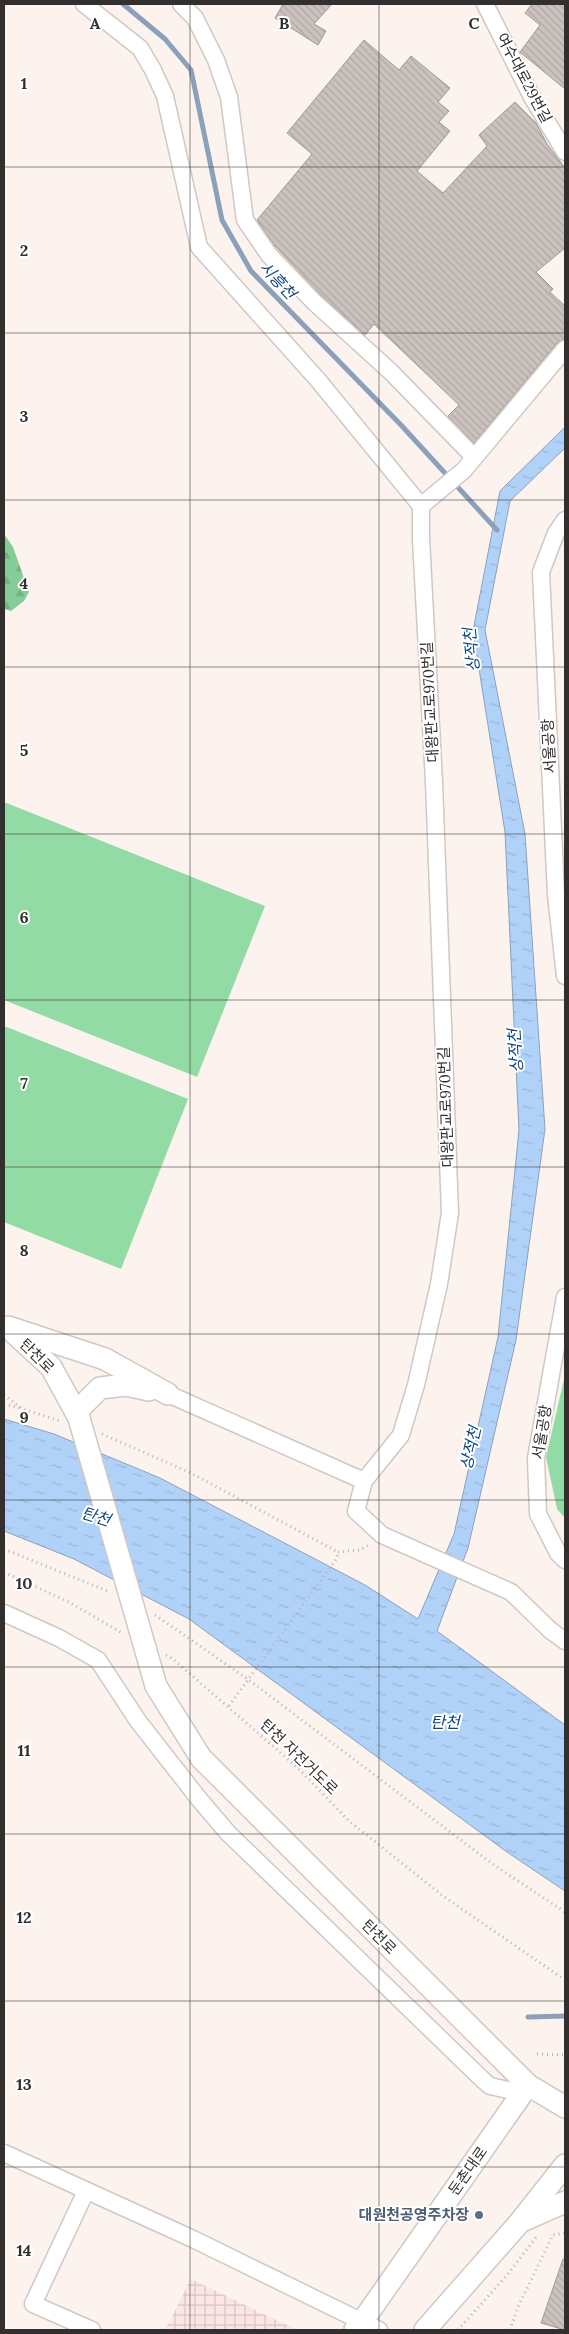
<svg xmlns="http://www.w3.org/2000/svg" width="569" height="2334" viewBox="0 0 569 2334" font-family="Lora,'Noto Sans KR',serif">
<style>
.industrial{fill:url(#industrial-grid)}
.green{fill:#93dba4}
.forest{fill:url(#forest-firs)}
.water{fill:url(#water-ripples);stroke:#8ba1bb}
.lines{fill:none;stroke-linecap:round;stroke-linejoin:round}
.stream{stroke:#8ba1bb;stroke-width:5}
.building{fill:url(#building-back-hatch);stroke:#a29a96}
.minor-casing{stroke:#d0c8c3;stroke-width:19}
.major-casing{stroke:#d0c8c3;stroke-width:24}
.path{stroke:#bab2af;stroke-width:3;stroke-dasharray:1 4;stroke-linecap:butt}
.minor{stroke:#fff;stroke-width:16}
.major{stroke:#fff;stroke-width:21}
.major-bridge-casing{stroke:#d0c8c3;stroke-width:24;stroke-linecap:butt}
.major-bridge{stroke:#fff;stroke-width:21}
.grid{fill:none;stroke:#332f2e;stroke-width:1;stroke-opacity:0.55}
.service-dot{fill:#5c6f8a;stroke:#fff;stroke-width:2}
.labels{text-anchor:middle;stroke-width:4;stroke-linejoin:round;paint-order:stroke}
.street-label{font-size:15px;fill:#332f2e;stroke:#fff}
.service-label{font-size:15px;font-weight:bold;fill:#4e5e75;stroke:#fff;text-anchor:end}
.water-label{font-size:16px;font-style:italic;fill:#0e467d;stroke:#fff}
.grid-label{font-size:16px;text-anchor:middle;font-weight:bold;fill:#332f2e;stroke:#fff;stroke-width:4;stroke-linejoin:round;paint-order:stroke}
</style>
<defs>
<pattern id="industrial-grid" width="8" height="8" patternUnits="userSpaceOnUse" patternTransform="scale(1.25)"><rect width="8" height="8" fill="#fbe5e5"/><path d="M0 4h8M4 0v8" fill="none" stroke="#d8c5c5"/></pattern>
<pattern id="forest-firs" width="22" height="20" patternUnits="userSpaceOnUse" patternTransform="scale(1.25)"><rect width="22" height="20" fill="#85cd96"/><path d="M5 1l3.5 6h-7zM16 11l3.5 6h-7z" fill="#73b082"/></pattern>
<pattern id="water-ripples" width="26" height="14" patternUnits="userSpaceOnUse" patternTransform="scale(1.25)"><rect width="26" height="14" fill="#b1d2f8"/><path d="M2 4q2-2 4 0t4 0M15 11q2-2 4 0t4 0" fill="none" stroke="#99b5d5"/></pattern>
<pattern id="building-back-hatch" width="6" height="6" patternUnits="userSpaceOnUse" patternTransform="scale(1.25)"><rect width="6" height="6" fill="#cbc2be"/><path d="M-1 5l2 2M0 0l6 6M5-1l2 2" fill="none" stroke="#afa7a4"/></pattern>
</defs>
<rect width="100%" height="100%" fill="#fcf3ef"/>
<!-- industrial -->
<path class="industrial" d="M191,2279L295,2329L165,2330Z"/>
<!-- green -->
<g class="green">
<path d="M4,802L265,906L197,1077L4,1000Z"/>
<path d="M4,1026L188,1099L121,1269L4,1222Z"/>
<path d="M565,1375V1518L557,1509L546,1457Z"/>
</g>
<!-- forest -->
<path class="forest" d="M4,534L13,547L29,592L24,601L11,611L4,609Z"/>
<!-- water -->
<path class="water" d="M565,427V448L510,501L485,630L525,834L545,1129L516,1340L468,1548L437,1631L565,1725V1891L507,1852L189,1619L74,1559L4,1531V1419L54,1434L160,1478L365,1585L418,1619L454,1534L498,1337L519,1130L505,832L473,631L500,491Z"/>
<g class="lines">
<!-- stream -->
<g class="stream">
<path d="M123,4L165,39L191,70L222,220L251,271L401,425L497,530"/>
<path d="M528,2017L565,2016"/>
</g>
</g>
<!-- building -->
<g class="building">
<path d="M283,4H332L314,24L326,31L318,45L275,18Z"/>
<path d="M532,4H565V89L520,52L540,25L525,13Z"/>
<path d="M364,40L399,70L411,56L450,88L438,102L449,111L439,122L450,131L417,171L443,193L487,146L479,135L515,102L536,123L547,144L565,168V248L536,272L553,289L550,292L565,306V339L557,343L474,443L448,416L459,405L374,324L365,335L321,295L275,246L257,220L312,154L287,133Z"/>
<path d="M563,2259H565V2330L541,2323Z"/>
</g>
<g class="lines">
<defs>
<g id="minor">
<path d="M84,4L140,48L153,70L165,96L199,247L318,380L421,506"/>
<path d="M181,4L195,18L216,60L229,97L245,220L269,255L314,302L391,372L474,457"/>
<path d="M485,4L532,97L565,152"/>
<path d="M565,520L556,533L541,572L556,895L565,976"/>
<path d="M565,1297L536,1458L538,1514L558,1553L565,1560"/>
<path d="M168,1394L364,1481L401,1435L416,1385L439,1284L450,1213L434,782L421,539V506L464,470L565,349"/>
<path d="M364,1481L356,1511L382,1535L511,1592L550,1630L565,1641"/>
<path d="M4,1613L59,1638L98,1660L138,1721L199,1799L228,1833L483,2080L490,2086L522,2093"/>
<path d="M4,2153L193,2239L379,2330"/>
<path d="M86,2191L33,2304L92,2330"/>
</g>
<g id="major">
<path d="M8,1327L105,1359L168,1394"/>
<path d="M14,1333L51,1367L79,1418"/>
<path d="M77,1411L100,1388L126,1385L149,1390"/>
<path d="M201,1758L528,2085L565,2107"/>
<path d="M522,2221L565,2202"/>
<path d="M355,2330L362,2322L528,2085"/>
<path d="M425,2330L520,2222L565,2165"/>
</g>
</defs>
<!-- minor casing -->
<use href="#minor" class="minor-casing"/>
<!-- major casing -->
<use href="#major" class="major-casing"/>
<!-- path -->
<g class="path">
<path d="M4,1395L23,1409L60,1421"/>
<path d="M4,1404L20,1408"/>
<path d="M102,1434L189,1472L338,1552"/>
<path d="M4,1549L110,1592"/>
<path d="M338,1552L360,1550L371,1544"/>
<path d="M4,1572L69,1602L122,1633"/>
<path d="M155,1615L249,1680L494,1865L565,1912"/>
<path d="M166,1655L173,1659L298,1768L349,1821L443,1896L565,1980"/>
<path d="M229,1706L337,1558L338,1552"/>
<path d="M537,2054L565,2055"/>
<path d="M458,2330L508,2274L537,2236"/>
<path d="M510,2330L518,2307L553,2235L565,2233"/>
</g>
<!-- minor -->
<use href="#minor" class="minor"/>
<!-- major -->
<use href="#major" class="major"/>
<defs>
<path id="major-bridge" d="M79,1418L156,1686L201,1758"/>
</defs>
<!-- major-bridge casing -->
<use href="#major-bridge" class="major-bridge-casing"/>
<!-- major-bridge -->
<use href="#major-bridge" class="major-bridge"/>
</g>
<!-- grid -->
<path class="grid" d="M190,4V2330M379,4V2330M4,167H565M4,333H565M4,500H565M4,667H565M4,834H565M4,1000H565M4,1167H565M4,1334H565M4,1500H565M4,1667H565M4,1834H565M4,2001H565M4,2167H565"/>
<!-- markers -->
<circle class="service-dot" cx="479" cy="2215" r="5"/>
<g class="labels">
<!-- street labels -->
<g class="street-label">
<text transform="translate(524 78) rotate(62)" y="5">여수대로29번길</text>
<text transform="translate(430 702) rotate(-93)" y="5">대왕판교로970번길</text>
<text transform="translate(549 746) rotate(-93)" y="5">서울공항</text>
<text transform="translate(446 1107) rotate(-92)" y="5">대왕판교로970번길</text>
<text transform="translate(37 1356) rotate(45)" y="5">탄천로</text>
<text transform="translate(542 1432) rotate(-81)" y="5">서울공항</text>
<text transform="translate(299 1757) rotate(44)" y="5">탄천 자전거도로</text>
<text transform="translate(379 1937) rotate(45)" y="5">탄천로</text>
<text transform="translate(468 2171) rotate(-55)" y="5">둔촌대로</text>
</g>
<!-- service labels -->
<g class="service-label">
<text x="469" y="2220">대원천공영주차장</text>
</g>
<!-- water labels -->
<g class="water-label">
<text transform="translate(278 280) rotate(47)" y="6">시흥천</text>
<text transform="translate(471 650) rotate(-96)" y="6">상적천</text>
<text transform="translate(515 1051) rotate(-94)" y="6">상적천</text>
<text transform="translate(470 1448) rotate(-77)" y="6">상적천</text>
<text transform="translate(96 1516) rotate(17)" y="6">탄천</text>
<text x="445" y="1728">탄천</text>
</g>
</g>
<g class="grid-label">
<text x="95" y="29">A</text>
<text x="284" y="29">B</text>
<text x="474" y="29">C</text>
<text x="24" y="89">1</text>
<text x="24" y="256">2</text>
<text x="24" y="422">3</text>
<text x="24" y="589">4</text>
<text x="24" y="756">5</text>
<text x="24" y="923">6</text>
<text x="24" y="1089">7</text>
<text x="24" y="1256">8</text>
<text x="24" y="1423">9</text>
<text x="24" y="1589">10</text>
<text x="24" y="1756">11</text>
<text x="24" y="1923">12</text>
<text x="24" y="2090">13</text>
<text x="24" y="2256">14</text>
</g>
<!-- border -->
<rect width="569" height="2334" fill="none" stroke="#332f2e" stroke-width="10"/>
</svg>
